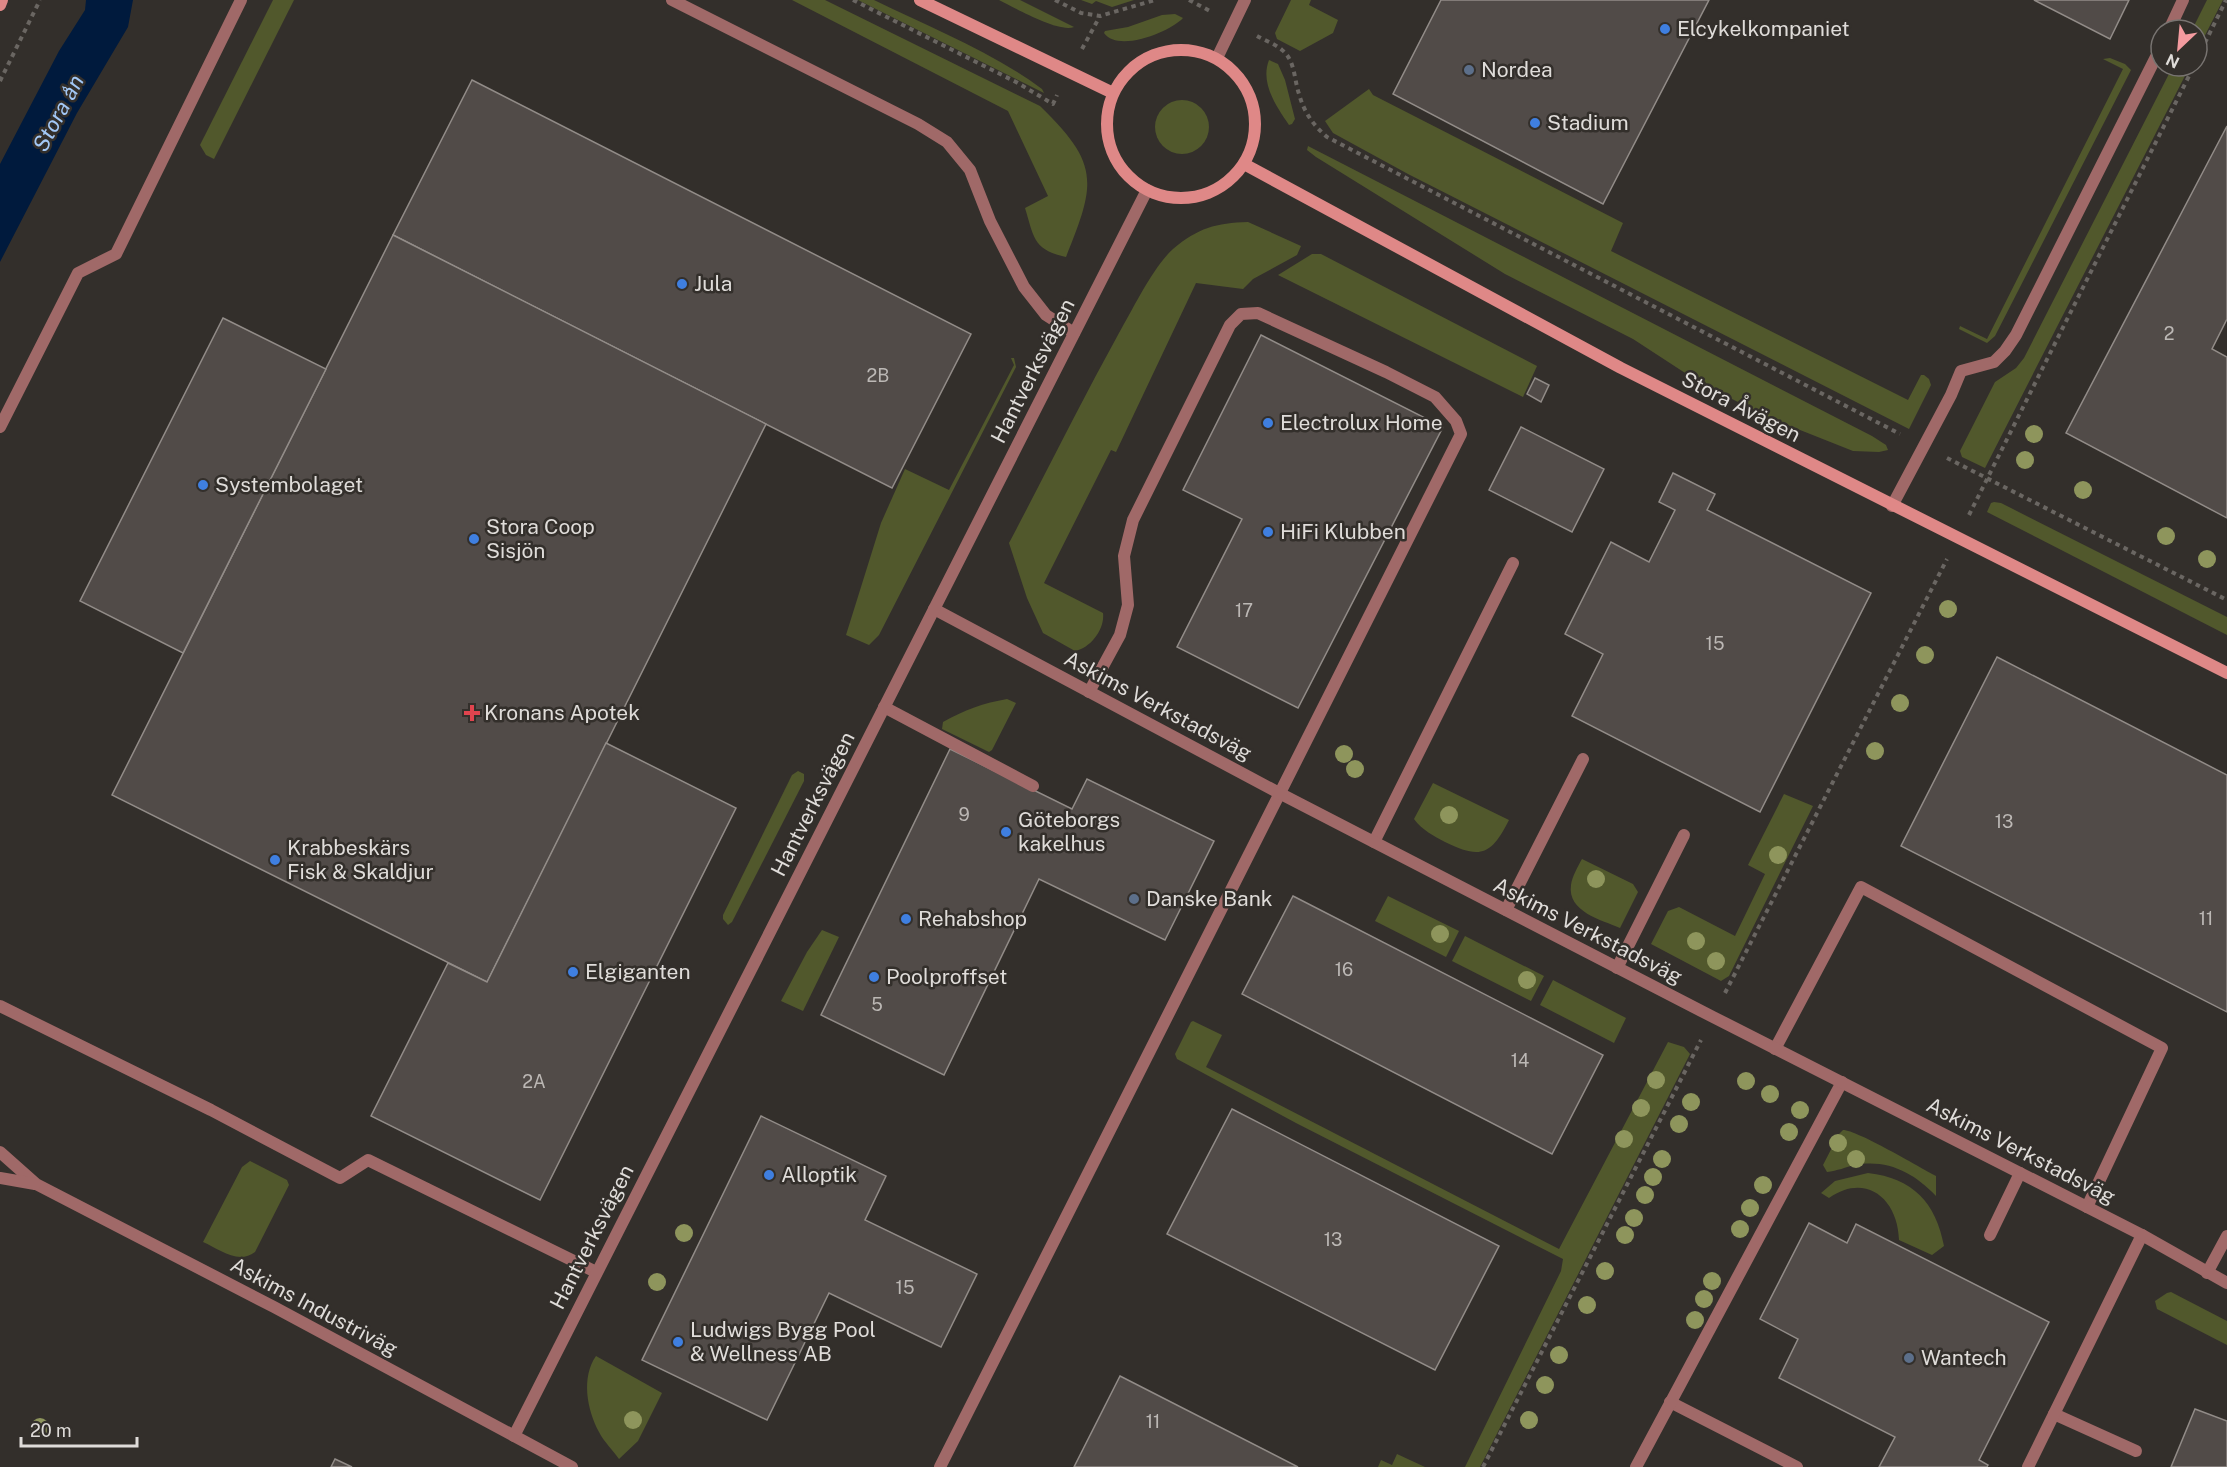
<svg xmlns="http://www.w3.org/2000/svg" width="2227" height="1467" viewBox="0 0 2227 1467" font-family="'Public Sans',sans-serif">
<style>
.green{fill:#51582c}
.water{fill:#001a3d}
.building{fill:#514b48;stroke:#928c88;stroke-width:1.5}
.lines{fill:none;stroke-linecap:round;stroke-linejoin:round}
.path{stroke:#6a6662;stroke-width:4;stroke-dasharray:4.5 4.5;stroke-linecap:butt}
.lane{stroke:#a06968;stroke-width:12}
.street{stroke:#a06968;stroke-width:12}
.secondary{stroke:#df8887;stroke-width:12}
.tree{fill:#8e955c}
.shop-dot{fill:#3f7fe0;stroke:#332f2b;stroke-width:2}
.service-dot{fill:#5c6f8a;stroke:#332f2b;stroke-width:2}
.health-dot{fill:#e0444e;stroke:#332f2b;stroke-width:2}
.labels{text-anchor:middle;stroke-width:5;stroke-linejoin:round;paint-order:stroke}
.number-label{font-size:18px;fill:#bcb8b5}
.poi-label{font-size:21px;fill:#dfdcd9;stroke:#332f2b;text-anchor:start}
.street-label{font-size:21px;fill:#dfdcd9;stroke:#332f2b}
.water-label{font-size:22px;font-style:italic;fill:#a3c8f6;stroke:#332f2b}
</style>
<rect width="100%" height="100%" fill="#332f2b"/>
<!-- green -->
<g class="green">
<path d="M273,0H294L214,159L206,155L200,145Z"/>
<path d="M792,0H825L1040,106C1100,164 1096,183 1066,257C1033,250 1034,237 1025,208L1048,196L1008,111Z"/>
<path d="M858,0H874C931,28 991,51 1042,89L1044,93Z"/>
<path d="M999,0H1020L1074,27C1058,33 1015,8 999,0Z"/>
<path d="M1081,0H1134L1112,7L1096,1L1092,4Z"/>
<path d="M1291,0H1311L1309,5L1338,20L1333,33L1300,51L1277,39L1275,33Z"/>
<path d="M2207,0H2223L2197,51V30H2192Z"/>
<path d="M1175,14L1183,18C1170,32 1118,53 1104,33L1105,31L1128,27L1162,15Z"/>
<path d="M2110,58L2125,64L2131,70L1995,336L1987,343L1959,329L1960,326L1987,339L2123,69L2103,59Z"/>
<path d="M1269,60L1278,64L1285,80L1295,119L1292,124L1289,125C1276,106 1260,83 1269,60Z"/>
<path d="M2173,66H2190L1985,468L1962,457L1960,451L1995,382L2016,368L2024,358Z"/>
<path d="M1369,89L1373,95L1623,223L1611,251L1908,400L1921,375H1924L1929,379L1931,385L1909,429L1408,174L1333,133L1325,121Z"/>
<circle cx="1182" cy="127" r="27"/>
<path d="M1308,146L1872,436L1886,445L1888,450L1879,452L1853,451L1770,418L1702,384L1633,339L1505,274L1316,157L1307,150Z"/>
<path d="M1248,222L1301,246L1297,255L1253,279L1243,289L1196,283L1116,452L1111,450L1044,583L1103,613C1105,629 1091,648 1075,651L1043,633L1027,598L1009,543C1046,473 1081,402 1119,333C1133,309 1153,267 1173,249C1198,228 1216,223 1248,222Z"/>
<path d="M1312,254H1321L1537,366L1523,397L1278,275Z"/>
<path d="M1011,358H1014L1016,367L879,635L869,645L846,635L881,523L905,469L949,490L1014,365Z"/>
<path d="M1994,502L2001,503L2227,617V635L1987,512L1991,503Z"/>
<path d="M1007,699L1016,703L992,750L989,752L942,729L943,722C964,710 984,703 1007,699Z"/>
<path d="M798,771L804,774V781L732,922L728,925L723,919V915L792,775Z"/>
<path d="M1433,783L1509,820C1491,856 1480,859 1445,842C1434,836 1422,830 1414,819Z"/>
<path d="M1784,794L1813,806L1729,976L1721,981L1651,944L1668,911L1679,907L1735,936L1765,874L1748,865Z"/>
<path d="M1582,859L1633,884L1638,892L1620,928C1602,920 1567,912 1571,885C1572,877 1578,866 1582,859Z"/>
<path d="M1388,896L1459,931L1446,957L1375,921Z"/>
<path d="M822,930L839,937L803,1011L781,1001L807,952Z"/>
<path d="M1465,936L1544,976L1531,1001L1452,961Z"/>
<path d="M1553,980L1626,1018L1614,1043L1540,1005Z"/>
<path d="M1193,1021L1222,1035L1206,1067L1559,1249L1668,1042L1684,1047L1690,1054L1480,1467H1465L1561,1271L1563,1259L1296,1123L1177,1059L1175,1054L1191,1022Z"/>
<path d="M1843,1130C1857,1130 1919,1167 1936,1176V1196C1914,1173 1888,1159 1855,1165C1846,1167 1837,1171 1827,1172L1823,1165L1839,1134Z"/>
<path d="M250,1161L287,1180L289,1185L255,1252C238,1265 219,1249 203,1242L242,1167Z"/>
<path d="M1868,1173C1913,1178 1936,1203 1944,1246L1932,1255L1899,1240C1898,1199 1866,1172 1829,1198L1821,1193L1835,1181Z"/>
<path d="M2171,1292L2227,1321V1345L2157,1309L2155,1301L2167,1293Z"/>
<path d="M596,1356L662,1393L638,1441L619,1459C613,1450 604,1442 599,1432C587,1410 581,1377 596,1356Z"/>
<path d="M1397,1454L1425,1467H1378L1381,1460L1392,1465Z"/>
</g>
<!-- water -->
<path class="water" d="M86,0H133L128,27L77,113L0,262V164L59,51L85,10Z"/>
<!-- building -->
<g class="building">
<path d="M1441,0H1709L1603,204L1393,94Z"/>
<path d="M2034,0H2129L2110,39Z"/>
<path d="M472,80L971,334L892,488L393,235Z"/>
<path d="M2227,126V319L2212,349L2227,357V518L2066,433Z"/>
<path d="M393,235L766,424L487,982L112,795Z"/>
<path d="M223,318L326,369L183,653L80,601Z"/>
<path d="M1261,335L1443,427L1298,708L1177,647L1242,519L1183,490Z"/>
<path d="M1535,378L1549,385L1541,402L1527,394Z"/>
<path d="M1521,427L1604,469L1572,532L1489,490Z"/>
<path d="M1673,473L1715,494L1707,510L1871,593L1760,812L1572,716L1603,654L1565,634L1611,542L1649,562L1675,510L1659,502Z"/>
<path d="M1997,657L2227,775V1012L1901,846Z"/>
<path d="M606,743L736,808L540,1200L371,1116L448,963L487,982Z"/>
<path d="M950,749L1072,809L1087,779L1214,841L1165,940L1039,879L944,1075L821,1015Z"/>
<path d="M1293,896L1603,1055L1552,1154L1242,994Z"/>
<path d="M1232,1109L1499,1246L1435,1370L1167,1234Z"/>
<path d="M761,1116L886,1176L865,1220L977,1274L941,1347L829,1293L767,1420L642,1360Z"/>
<path d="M1809,1223L1847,1243L1856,1224L2049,1322L1979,1460L1988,1465L1987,1467H1879L1895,1437L1779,1378L1798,1339L1760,1319Z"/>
<path d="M1120,1376L1298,1467H1074Z"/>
<path d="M2195,1409L2227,1421V1467H2171Z"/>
<path d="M335,1459L352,1467H331Z"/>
</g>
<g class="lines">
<!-- path -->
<g class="path">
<path d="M853,0L1016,82L1053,104L1057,95"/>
<path d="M1055,0L1081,13L1100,16L1155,0"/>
<path d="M1189,0L1210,11"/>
<path d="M1257,36C1264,40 1275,44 1282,50C1295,60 1294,79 1299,94C1304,112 1313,125 1327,137L1900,434"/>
<path d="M1082,49L1100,16"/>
<path d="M2197,59L2226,0"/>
<path d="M0,81L40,0"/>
<path d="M1947,458L2227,600"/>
<path d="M1969,515L2194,66"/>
<path d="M1725,993L1947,559"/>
<path d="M1483,1467L1701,1040"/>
</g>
<!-- lane -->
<g class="lane">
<path d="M672,0L918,124L947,142L970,170L990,221L1024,287L1046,315L1074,333"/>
<path d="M2169,30L2183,0"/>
<path d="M0,427L78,273L116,254L241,0"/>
<path d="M1892,506L1951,395L1961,371L1994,362L2005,351L2016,335L2161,47"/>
<path d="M884,707L1033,786"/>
<path d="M1374,842L1513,563"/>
<path d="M1506,910L1583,759"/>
<path d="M1617,968L1684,835"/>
<path d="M0,1006L211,1110L340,1178L368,1160L596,1272"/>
<path d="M1775,1049L1861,887L2162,1048L2087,1207"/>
<path d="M1990,1235L2020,1173"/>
<path d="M2207,1273L2227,1236"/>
<path d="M1670,1402L1797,1467"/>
<path d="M2054,1414L2136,1451"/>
<path d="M940,1467L1461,434L1456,421L1435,397L1386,372L1258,313L1241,314L1230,325L1133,520L1124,556L1128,605L1120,635L1089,692"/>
<path d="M1636,1467L1842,1082"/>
<path d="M2028,1467L2142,1235"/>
</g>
<!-- street -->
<g class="street">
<path d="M1217,58L1245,0"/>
<path d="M934,609L1281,794L1713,1017L2142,1235L2227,1283"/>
<path d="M0,1152L36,1184L274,1307L572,1467"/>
<path d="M0,1178L35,1184"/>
<path d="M514,1436L1147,190"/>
</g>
<!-- secondary -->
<g class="secondary">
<path d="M920,0L1113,93"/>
<path d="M0,5L2,0"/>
<circle cx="1181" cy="124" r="74"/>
<path d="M1244,164L1621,368L2227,673"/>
</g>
</g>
<!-- trees -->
<g class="tree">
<circle cx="2034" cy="434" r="9"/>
<circle cx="2025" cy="460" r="9"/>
<circle cx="2083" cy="490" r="9"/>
<circle cx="2166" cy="536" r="9"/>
<circle cx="2207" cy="559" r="9"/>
<circle cx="1948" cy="609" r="9"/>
<circle cx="1925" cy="655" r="9"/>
<circle cx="1900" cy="703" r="9"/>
<circle cx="1875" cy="751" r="9"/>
<circle cx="1344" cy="754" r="9"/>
<circle cx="1355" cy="769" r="9"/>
<circle cx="1449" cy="815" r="9"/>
<circle cx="1778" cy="855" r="9"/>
<circle cx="1596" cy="879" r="9"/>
<circle cx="1440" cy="934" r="9"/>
<circle cx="1696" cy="941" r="9"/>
<circle cx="1716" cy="961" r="9"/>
<circle cx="1527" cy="980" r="9"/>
<circle cx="1656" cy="1080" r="9"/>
<circle cx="1746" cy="1081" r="9"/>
<circle cx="1770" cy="1094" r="9"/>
<circle cx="1691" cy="1102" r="9"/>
<circle cx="1641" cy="1108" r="9"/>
<circle cx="1800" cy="1110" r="9"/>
<circle cx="1679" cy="1124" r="9"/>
<circle cx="1789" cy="1132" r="9"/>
<circle cx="1624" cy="1139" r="9"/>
<circle cx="1838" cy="1143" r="9"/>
<circle cx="1662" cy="1159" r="9"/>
<circle cx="1856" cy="1159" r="9"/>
<circle cx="1653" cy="1177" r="9"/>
<circle cx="1763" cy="1185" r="9"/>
<circle cx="1645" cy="1195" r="9"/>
<circle cx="1750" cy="1208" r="9"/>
<circle cx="1634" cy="1218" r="9"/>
<circle cx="1740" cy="1229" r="9"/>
<circle cx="684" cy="1233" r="9"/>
<circle cx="1625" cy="1235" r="9"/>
<circle cx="1605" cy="1271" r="9"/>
<circle cx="1712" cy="1281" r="9"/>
<circle cx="657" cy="1282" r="9"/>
<circle cx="1704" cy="1299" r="9"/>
<circle cx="1587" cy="1305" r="9"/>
<circle cx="1695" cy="1320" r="9"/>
<circle cx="1559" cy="1355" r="9"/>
<circle cx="1545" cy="1385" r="9"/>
<circle cx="633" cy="1420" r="9"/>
<circle cx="1529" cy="1420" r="9"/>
<circle cx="40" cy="1427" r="9"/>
</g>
<!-- markers -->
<g class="shop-dot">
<circle cx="1665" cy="29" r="6"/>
<circle cx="1535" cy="123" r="6"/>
<circle cx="682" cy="284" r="6"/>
<circle cx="1268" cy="423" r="6"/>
<circle cx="203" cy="485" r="6"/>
<circle cx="1268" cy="532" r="6"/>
<circle cx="474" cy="539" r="6"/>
<circle cx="1006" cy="832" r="6"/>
<circle cx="275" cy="860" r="6"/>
<circle cx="906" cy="919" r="6"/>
<circle cx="573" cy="972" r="6"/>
<circle cx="874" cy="977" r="6"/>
<circle cx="769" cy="1175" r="6"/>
<circle cx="678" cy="1342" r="6"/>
</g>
<g class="service-dot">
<circle cx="1469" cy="70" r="6"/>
<circle cx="1134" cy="899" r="6"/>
<circle cx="1909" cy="1358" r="6"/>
</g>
<path class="health-dot" d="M469 704h6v6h6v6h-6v6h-6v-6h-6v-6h6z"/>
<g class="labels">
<!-- number labels -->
<g class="number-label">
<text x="2169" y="340">2</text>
<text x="878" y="382">2B</text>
<text x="1244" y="617">17</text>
<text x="1715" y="650">15</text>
<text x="964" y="821">9</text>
<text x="2004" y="828">13</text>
<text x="2206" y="925">11</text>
<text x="1344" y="976">16</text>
<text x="877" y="1011">5</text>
<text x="1520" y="1067">14</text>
<text x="534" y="1088">2A</text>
<text x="1333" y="1246">13</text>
<text x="905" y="1294">15</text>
<text x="1153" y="1428">11</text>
</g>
<!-- poi labels -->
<g class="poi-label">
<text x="1677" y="36">Elcykelkompaniet</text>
<text x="1481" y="77">Nordea</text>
<text x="1547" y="130">Stadium</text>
<text x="694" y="291">Jula</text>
<text x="1280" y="430">Electrolux Home</text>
<text x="215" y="492">Systembolaget</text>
<text x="486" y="534">Stora Coop<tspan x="486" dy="24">Sisjön</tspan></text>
<text x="1280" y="539">HiFi Klubben</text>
<text x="484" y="720">Kronans Apotek</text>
<text x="1018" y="827">Göteborgs<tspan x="1018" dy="24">kakelhus</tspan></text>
<text x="287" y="855">Krabbeskärs<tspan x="287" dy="24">Fisk &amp; Skaldjur</tspan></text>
<text x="1146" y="906">Danske Bank</text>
<text x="918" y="926">Rehabshop</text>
<text x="585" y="979">Elgiganten</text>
<text x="886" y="984">Poolproffset</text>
<text x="781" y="1182">Alloptik</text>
<text x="690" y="1337">Ludwigs Bygg Pool<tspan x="690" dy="24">&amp; Wellness AB</tspan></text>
<text x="1921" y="1365">Wantech</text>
</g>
<!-- street labels -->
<g class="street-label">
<text transform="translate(1033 371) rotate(-63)" y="7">Hantverksvägen</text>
<text transform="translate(1741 407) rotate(27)" y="7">Stora Åvägen</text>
<text transform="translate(1158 706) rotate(28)" y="7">Askims Verkstadsväg</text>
<text transform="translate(813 804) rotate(-63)" y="7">Hantverksvägen</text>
<text transform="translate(1588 931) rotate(27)" y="7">Askims Verkstadsväg</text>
<text transform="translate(2021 1151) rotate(27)" y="7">Askims Verkstadsväg</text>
<text transform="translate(592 1237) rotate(-63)" y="7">Hantverksvägen</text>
<text transform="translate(314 1307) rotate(28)" y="7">Askims Industriväg</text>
</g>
<!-- water labels -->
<g class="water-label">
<text transform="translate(58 113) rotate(-62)" y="8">Stora ån</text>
</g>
</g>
<!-- north arrow -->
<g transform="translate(2179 48) rotate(206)"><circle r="28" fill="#332f2b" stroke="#787471" stroke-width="1.5"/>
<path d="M0-4.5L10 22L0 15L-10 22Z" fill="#f49b9f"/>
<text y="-9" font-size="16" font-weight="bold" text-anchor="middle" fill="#dfdcd9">N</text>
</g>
<!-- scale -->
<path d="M21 1437v9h116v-9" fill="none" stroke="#dfdcd9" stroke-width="3"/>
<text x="30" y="1437" font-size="18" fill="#dfdcd9" stroke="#332f2b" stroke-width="4.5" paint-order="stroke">20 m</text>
</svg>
